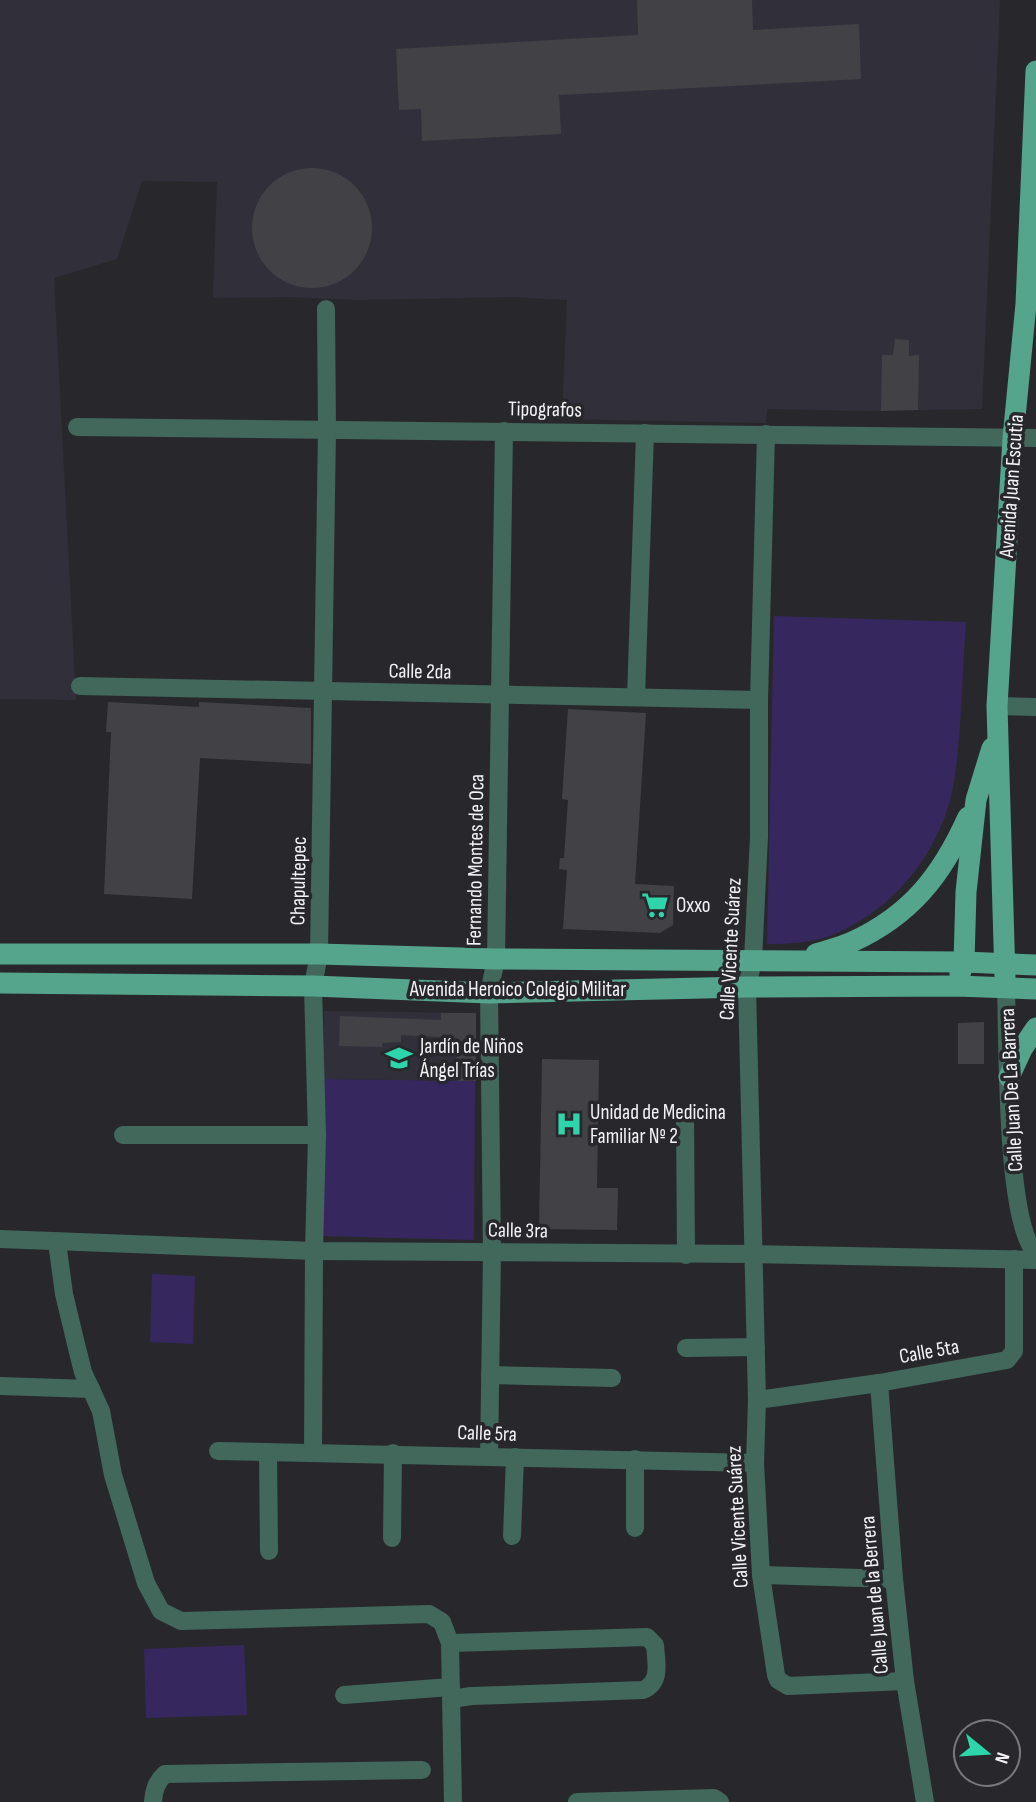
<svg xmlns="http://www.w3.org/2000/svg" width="1036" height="1802" viewBox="0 0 1036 1802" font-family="'Sofia Sans Condensed',sans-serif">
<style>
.built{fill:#31303a}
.green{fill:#36285e}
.building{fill:#424146}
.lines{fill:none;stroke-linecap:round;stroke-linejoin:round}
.street{stroke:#42675b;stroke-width:18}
.primary{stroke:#55a58c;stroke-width:21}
.labels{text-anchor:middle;stroke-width:7;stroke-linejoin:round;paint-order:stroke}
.street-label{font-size:21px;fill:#f3f2f6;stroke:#28282c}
.poi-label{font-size:21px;fill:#f3f2f6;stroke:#28282c;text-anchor:start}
</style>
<rect width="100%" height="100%" fill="#28282c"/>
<!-- built -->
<g class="built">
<path d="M0,0H1000L982,409L863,411L767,409L766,423L562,419L567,300L514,297L357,300L287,297L213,298L217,182L142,181L117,259L54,278L76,700L0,699Z"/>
<path d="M324,1011L476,1013L475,1081L323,1079Z"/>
</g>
<!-- green -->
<g class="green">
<path d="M774,616L966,622C962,673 962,726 955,776C945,847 896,910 830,936C810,943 788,944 767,944Z"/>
<path d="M323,1079L475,1081L474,1240L318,1236Z"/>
<path d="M152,1274L195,1276L193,1344L150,1342Z"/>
<path d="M244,1645L247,1715L146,1718L144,1649Z"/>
</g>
<!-- building -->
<g class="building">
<path d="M637,0H752L753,30L859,24L861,79L559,95L561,134L422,141L421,109L399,110L396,49L638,35Z"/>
<circle cx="312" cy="228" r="60"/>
<path d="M895,339L909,340V356L919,355L918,410L881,411L882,355H893Z"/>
<path d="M108,702L199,707V702L311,708V764L200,758L192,899L104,894L111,732H106Z"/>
<path d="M568,709L646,713L635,884L674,886L673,925L660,933L563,929L567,870L559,869L560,858H564L568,800L562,799Z"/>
<path d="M441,1013H476V1081H456L457,1038L401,1035V1042L382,1043V1047L339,1046L340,1016L441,1020Z"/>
<path d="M984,1022V1064H958V1023Z"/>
<path d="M542,1059L599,1060L597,1188H618L617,1230L539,1229Z"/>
</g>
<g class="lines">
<!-- street -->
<g class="street">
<path d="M77,427L1036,438"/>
<path d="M766,434L759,700V837L753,960L747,987L757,1400L755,1463L761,1575L776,1675L778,1680L788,1686L905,1681"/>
<path d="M80,686L759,700"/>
<path d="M636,697L645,433"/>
<path d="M997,706L1036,707"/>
<path d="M1006,989C1008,1037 1005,1225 1036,1253"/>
<path d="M685,1116L686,1255"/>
<path d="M123,1135H317"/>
<path d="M0,1239L314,1251L753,1254L1036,1260"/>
<path d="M57,1242L64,1294L77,1348L83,1372L101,1411L113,1475L146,1583L161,1611L181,1621L429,1614L442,1622L450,1643L453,1802"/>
<path d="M686,1348L756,1347"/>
<path d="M490,1375L612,1378"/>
<path d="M879,1383L894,1579L905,1681L925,1802"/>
<path d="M0,1386L91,1389"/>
<path d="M757,1400L879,1383L1007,1360L1014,1351V1259"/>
<path d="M218,1451L755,1463"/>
<path d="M268,1452L269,1551"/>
<path d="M313,1453L314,1251L317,1135L313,986L319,954L327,429L326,309"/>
<path d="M489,1457L492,1252L489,993L496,959L504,431"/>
<path d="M635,1459V1528"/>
<path d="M512,1536L515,1457"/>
<path d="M392,1538L393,1453"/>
<path d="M761,1575L894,1579"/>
<path d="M450,1643L647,1637L655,1645C656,1662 662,1682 643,1690L471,1696L452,1699"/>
<path d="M344,1695L451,1687"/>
<path d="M153,1802C154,1791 156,1782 165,1774L422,1770"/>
<path d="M577,1802L714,1798L720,1802"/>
</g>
<!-- primary -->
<g class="primary">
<path d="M0,954H319L496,959L964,962L1036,965"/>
<path d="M816,954C828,950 841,947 852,942C911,915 942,875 968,817"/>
<path d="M960,974L964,962L966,892L976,800L992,748"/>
<path d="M1005,978L997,706L1013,438L1026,304L1036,71"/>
<path d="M0,983L313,986L489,993L747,987L957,986L1036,989"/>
<path d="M1009,1077L1022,1049L1036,1028"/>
</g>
</g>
<!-- icons -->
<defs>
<symbol id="supermarket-bare" viewBox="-9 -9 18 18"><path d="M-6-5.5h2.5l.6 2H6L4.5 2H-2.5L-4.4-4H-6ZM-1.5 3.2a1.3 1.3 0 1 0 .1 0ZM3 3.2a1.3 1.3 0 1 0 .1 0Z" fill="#2ed4aa" stroke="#28282c" stroke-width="2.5" paint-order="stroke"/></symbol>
<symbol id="school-bare" viewBox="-9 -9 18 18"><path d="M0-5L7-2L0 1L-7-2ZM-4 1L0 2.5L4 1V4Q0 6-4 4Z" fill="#2ed4aa" stroke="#28282c" stroke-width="2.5" paint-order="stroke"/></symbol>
<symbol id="hospital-bare" viewBox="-9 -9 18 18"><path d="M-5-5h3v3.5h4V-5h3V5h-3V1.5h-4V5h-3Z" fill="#2ed4aa" stroke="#28282c" stroke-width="2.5" paint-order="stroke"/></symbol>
</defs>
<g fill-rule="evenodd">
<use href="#supermarket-bare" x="636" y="886" width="38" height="38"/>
<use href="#school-bare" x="380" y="1039" width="38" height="38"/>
<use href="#hospital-bare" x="550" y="1105" width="38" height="38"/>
</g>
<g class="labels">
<!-- street labels -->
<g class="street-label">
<text transform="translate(545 409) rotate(1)" y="7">Tipografos</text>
<text transform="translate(1011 486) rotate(-86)" y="7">Avenida Juan Escutia</text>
<text transform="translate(420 671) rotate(1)" y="7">Calle 2da</text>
<text transform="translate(475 860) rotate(-89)" y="7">Fernando Montes de Oca</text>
<text transform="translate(298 881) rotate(-89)" y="7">Chapultepec</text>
<text transform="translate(730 949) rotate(-87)" y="7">Calle Vicente Suárez</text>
<text x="518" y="996">Avenida Heroico Colegio Militar</text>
<text transform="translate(1011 1090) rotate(-93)" y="7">Calle Juan De La Barrera</text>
<text transform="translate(518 1230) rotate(1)" y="7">Calle 3ra</text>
<text transform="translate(929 1351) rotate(-10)" y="7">Calle 5ta</text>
<text transform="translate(487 1433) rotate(2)" y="7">Calle 5ra</text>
<text transform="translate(737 1517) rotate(-93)" y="7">Calle Vicente Suárez</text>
<text transform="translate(874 1595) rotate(-95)" y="7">Calle Juan de la Berrera</text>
</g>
<!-- poi labels -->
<g class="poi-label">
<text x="676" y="912">Oxxo</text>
<text x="420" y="1053">Jardín de Niños<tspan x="420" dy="24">Ángel Trías</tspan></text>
<text x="590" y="1119">Unidad de Medicina<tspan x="590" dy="24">Familiar Nº 2</tspan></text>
</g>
</g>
<!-- north arrow -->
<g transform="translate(987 1753) rotate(108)"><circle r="33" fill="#28282c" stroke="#79797d" stroke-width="2"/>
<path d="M0-5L12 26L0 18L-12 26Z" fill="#2ed4aa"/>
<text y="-10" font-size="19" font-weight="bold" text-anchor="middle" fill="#f3f2f6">N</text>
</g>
</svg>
